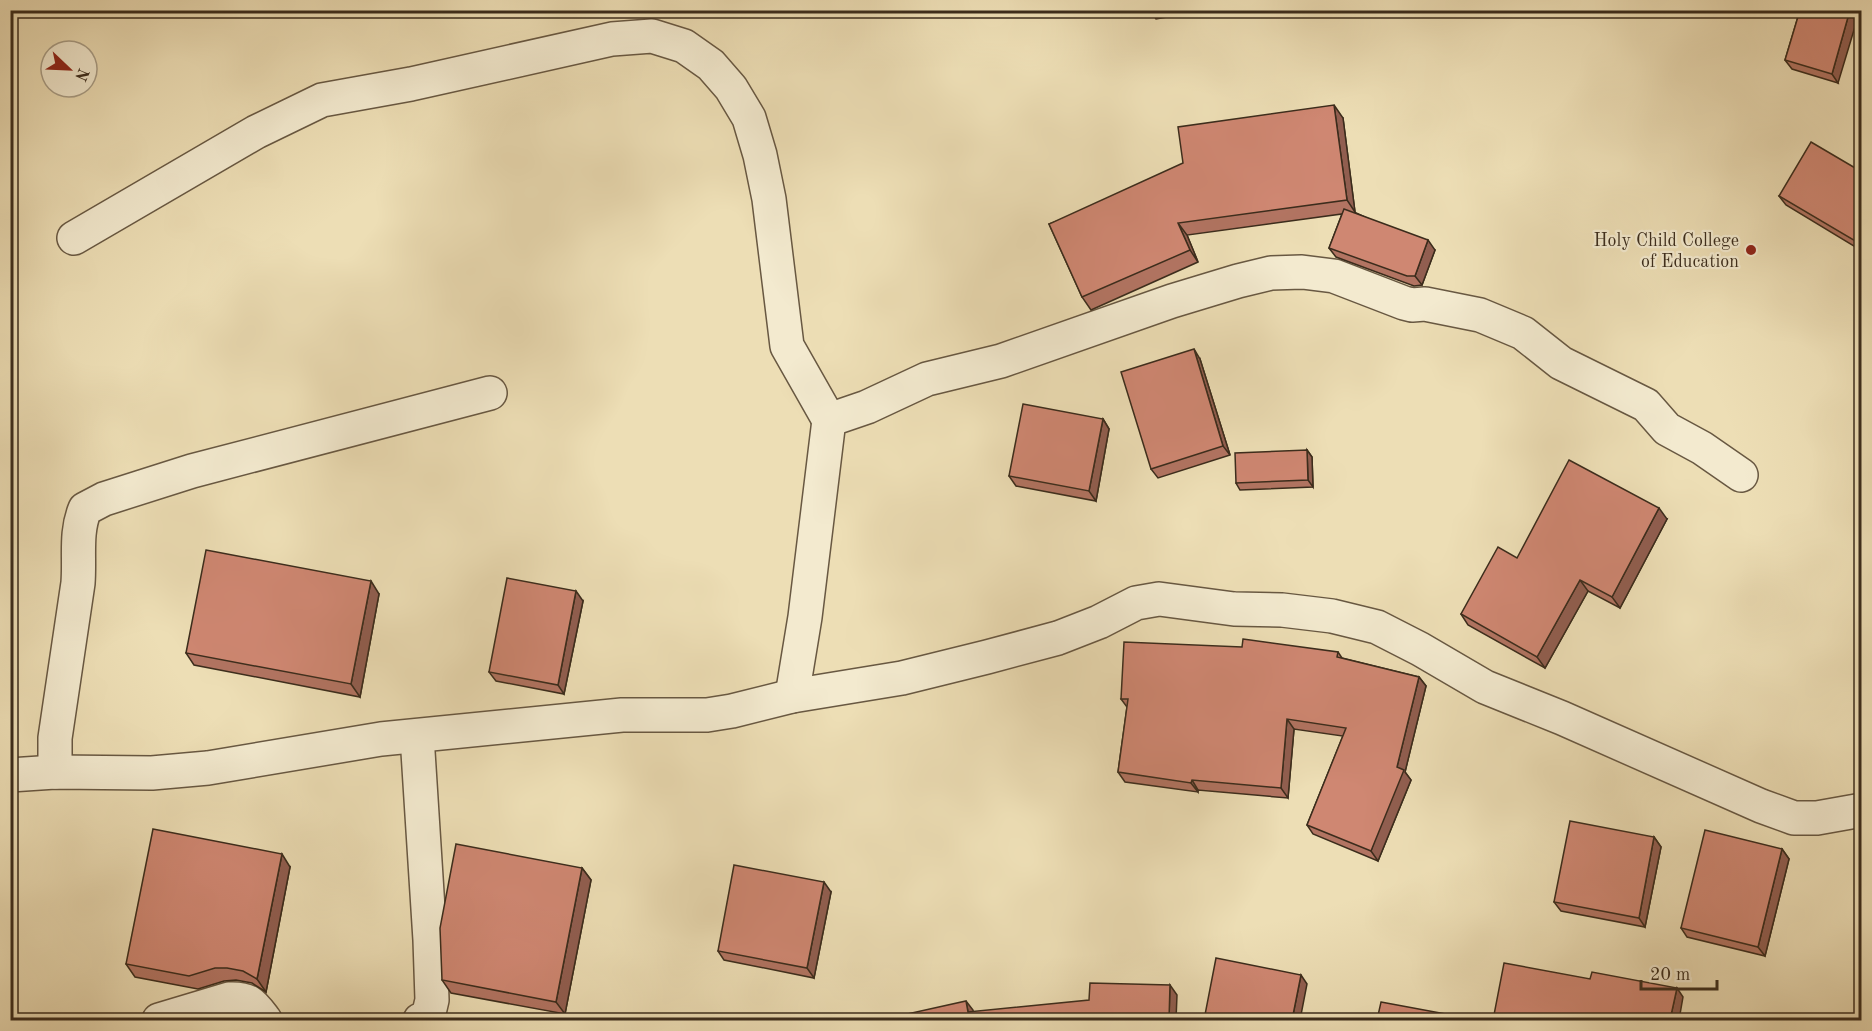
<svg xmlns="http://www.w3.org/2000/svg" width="1872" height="1031" viewBox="0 0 1872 1031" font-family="'Old Standard TT',serif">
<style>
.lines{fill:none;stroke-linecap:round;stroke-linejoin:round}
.minor-casing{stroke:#685842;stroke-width:36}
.minor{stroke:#f3eacf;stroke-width:33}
.wall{fill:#b27462;stroke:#3b2c1c;stroke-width:1.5}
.shaded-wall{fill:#915e50;stroke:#3b2c1c;stroke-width:1.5}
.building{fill:#cf8772;stroke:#3b2c1c;stroke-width:1.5}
.poi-dot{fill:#8f2418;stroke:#f3eacf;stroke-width:2}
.labels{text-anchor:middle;stroke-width:4.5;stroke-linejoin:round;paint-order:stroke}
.poi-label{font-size:18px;fill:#3b2c1c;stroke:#f3eacf;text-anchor:end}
</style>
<rect width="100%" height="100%" fill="#eddeb5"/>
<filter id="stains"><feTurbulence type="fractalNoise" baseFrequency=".00333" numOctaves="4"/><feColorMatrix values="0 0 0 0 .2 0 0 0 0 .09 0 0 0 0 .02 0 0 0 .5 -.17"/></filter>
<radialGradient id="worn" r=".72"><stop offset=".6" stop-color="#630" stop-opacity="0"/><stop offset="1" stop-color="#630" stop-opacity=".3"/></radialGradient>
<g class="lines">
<defs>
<g id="minor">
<path d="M74,238L256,132L322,100L411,84L612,39L652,36L684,46L711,65L731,88L749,118L760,155L769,199L787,346L829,420"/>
<path d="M792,696L805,617L829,420L867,407L927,379L1001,361L1172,301L1238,281L1271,273L1302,272L1334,276L1404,303L1412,305L1425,304L1480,315L1523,333L1561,363L1646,405L1667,429L1702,448L1741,475"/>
<path d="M417,736L430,940L432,1000L428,1017L420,1020"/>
<path d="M55,772V738L78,583C80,557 75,533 85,509L104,499L192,471L490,393"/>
<path d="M10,775L55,772L152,773L208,768L381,739L622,715H707L732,711L792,696L902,678L987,657L1058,638L1099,622L1136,603L1159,599L1234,609L1282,610L1332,616L1377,627L1420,649L1485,687L1562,718L1761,806L1794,818H1817L1862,810"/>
<path d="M159,1020L229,999C250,998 253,1004 265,1020"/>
</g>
</defs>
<!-- minor casing -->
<use href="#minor" class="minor-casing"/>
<!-- minor -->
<use href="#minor" class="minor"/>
</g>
<!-- wall -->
<g class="wall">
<path d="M1150,10H1208L1156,19Z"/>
<path d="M1800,10L1838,83L1792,69L1785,60Z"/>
<path d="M1343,118L1355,212H1354L1435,250L1422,285L1414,286L1336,257L1329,248L1342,214L1187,235L1198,262L1091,310L1082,297L1049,224Z"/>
<path d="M1862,172V251L1786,205L1779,196Z"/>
<path d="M1200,359L1230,455L1158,478L1151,469Z"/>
<path d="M1103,419L1109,429L1096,501L1016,486L1009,476Z"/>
<path d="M1307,450L1312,457L1313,487L1240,490L1236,483Z"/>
<path d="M1667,519L1620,608L1588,591L1545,668L1468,625L1461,614L1517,558Z"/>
<path d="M379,594L360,697L194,665L186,653Z"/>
<path d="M583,601L564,694L496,681L489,672Z"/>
<path d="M1338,652L1342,658L1419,677L1426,686L1405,772L1411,780L1378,861L1313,834L1307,825L1343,736L1294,729L1288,798L1198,790V792L1125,782L1118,772L1127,707L1121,699Z"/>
<path d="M1654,837L1661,847L1645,927L1561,911L1554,902Z"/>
<path d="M1782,849L1789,859L1765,956L1687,937L1681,928Z"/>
<path d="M290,867L266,992L252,983L236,980L224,981L198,989L135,977L126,964Z"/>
<path d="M582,868L591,880L565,1014L451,993L442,980Z"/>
<path d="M831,892L814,978L724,960L718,951Z"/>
</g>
<!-- shaded-wall -->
<g class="shaded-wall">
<path d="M1850,10H1860L1838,83L1832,74Z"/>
<path d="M1334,105L1343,118L1355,212L1347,200Z"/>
<path d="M1178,223L1187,235L1198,262L1190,250Z"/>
<path d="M1428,240L1435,250L1422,285L1415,276Z"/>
<path d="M1194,349L1200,359L1230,455L1223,446Z"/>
<path d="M1103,419L1109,429L1096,501L1089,491Z"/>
<path d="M1307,450L1312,457L1313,487L1308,480Z"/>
<path d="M1659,508L1667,519L1620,608L1612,597Z"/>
<path d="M1580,580L1588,591L1545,668L1537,657Z"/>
<path d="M371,581L379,594L360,697L351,684Z"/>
<path d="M576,591L583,601L564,694L558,685Z"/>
<path d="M1419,677L1426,686L1405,772L1411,780L1378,861L1371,851L1397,767Z"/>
<path d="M1287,719L1294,729L1288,798L1281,788Z"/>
<path d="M1192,780L1198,790V792L1191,783Z"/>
<path d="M1654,837L1661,847L1645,927L1639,918Z"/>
<path d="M1782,849L1789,859L1765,956L1758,947Z"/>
<path d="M282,854L290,867L266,992L257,979Z"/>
<path d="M582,868L591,880L565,1014L556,1002Z"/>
<path d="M824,882L831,892L814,978L807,968Z"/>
<path d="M1301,975L1307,984L1300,1020H1292Z"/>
<path d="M1170,985L1177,995L1176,1020H1169Z"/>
<path d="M1677,988L1683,997L1679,1020H1670Z"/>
<path d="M966,1001L973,1010L975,1020L968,1012Z"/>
</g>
<!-- building -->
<g class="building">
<path d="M1800,10H1850L1832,74L1785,60Z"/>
<path d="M1334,105L1347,200L1178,223L1190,250L1082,297L1049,224L1183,163L1178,127Z"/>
<path d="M1811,142L1862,172V245L1779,196Z"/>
<path d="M1344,209L1428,240L1415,276H1407L1329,248Z"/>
<path d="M1194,349L1223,446L1151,469L1121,372Z"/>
<path d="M1023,404L1103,419L1089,491L1009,476Z"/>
<path d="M1307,450L1308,480L1236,483L1235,453Z"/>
<path d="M1569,460L1659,508L1612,597L1580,580L1537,657L1461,614L1498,547L1517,558Z"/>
<path d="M206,550L371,581L351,684L186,653Z"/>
<path d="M507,578L576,591L558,685L489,672Z"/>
<path d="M1243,639L1338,652L1337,657L1419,677L1397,767L1404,770L1371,851L1307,825L1346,728L1287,719L1281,788L1192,780L1191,783L1118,772L1128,699H1121L1124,642L1242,647Z"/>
<path d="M1570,821L1654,837L1639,918L1554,902Z"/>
<path d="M153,829L282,854L257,979L243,971L227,968H215L189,976L126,964Z"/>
<path d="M1705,830L1782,849L1758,947L1681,928Z"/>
<path d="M456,844L582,868L556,1002L442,980L440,928Z"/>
<path d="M734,865L824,882L807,968L718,951Z"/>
<path d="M1216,958L1301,975L1292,1020H1204Z"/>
<path d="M1504,963L1590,979L1592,972L1677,988L1670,1020H1493Z"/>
<path d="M1090,983L1170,985L1169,1020H908L907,1014L966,1001L968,1012L1089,1000Z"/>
<path d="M1381,1002L1478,1020H1377Z"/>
</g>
<!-- markers -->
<circle class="poi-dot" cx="1751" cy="250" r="6"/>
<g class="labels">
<!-- poi labels -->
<g class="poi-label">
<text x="1739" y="246">Holy Child College<tspan x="1739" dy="21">of Education</tspan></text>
</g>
</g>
<!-- margin -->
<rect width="1872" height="1031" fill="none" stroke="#eddeb5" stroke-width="36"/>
<rect x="12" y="12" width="1848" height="1007" fill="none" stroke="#3b2c1c" stroke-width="3"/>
<rect x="18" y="18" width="1836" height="995" fill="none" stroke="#3b2c1c" stroke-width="1.5"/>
<!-- north arrow -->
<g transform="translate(69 69) rotate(113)"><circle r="28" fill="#f3eacf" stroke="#a99e87" stroke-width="1.5"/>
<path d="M0-4.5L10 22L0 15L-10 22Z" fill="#8f2418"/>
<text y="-9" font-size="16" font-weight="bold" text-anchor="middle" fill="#3b2c1c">N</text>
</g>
<!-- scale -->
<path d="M1641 980v9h76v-9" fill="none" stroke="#3b2c1c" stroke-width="3"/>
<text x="1650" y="980" font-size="18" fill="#3b2c1c" stroke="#f3eacf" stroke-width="4.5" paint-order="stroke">20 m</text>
<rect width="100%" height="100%" filter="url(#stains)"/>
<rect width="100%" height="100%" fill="url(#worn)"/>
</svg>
